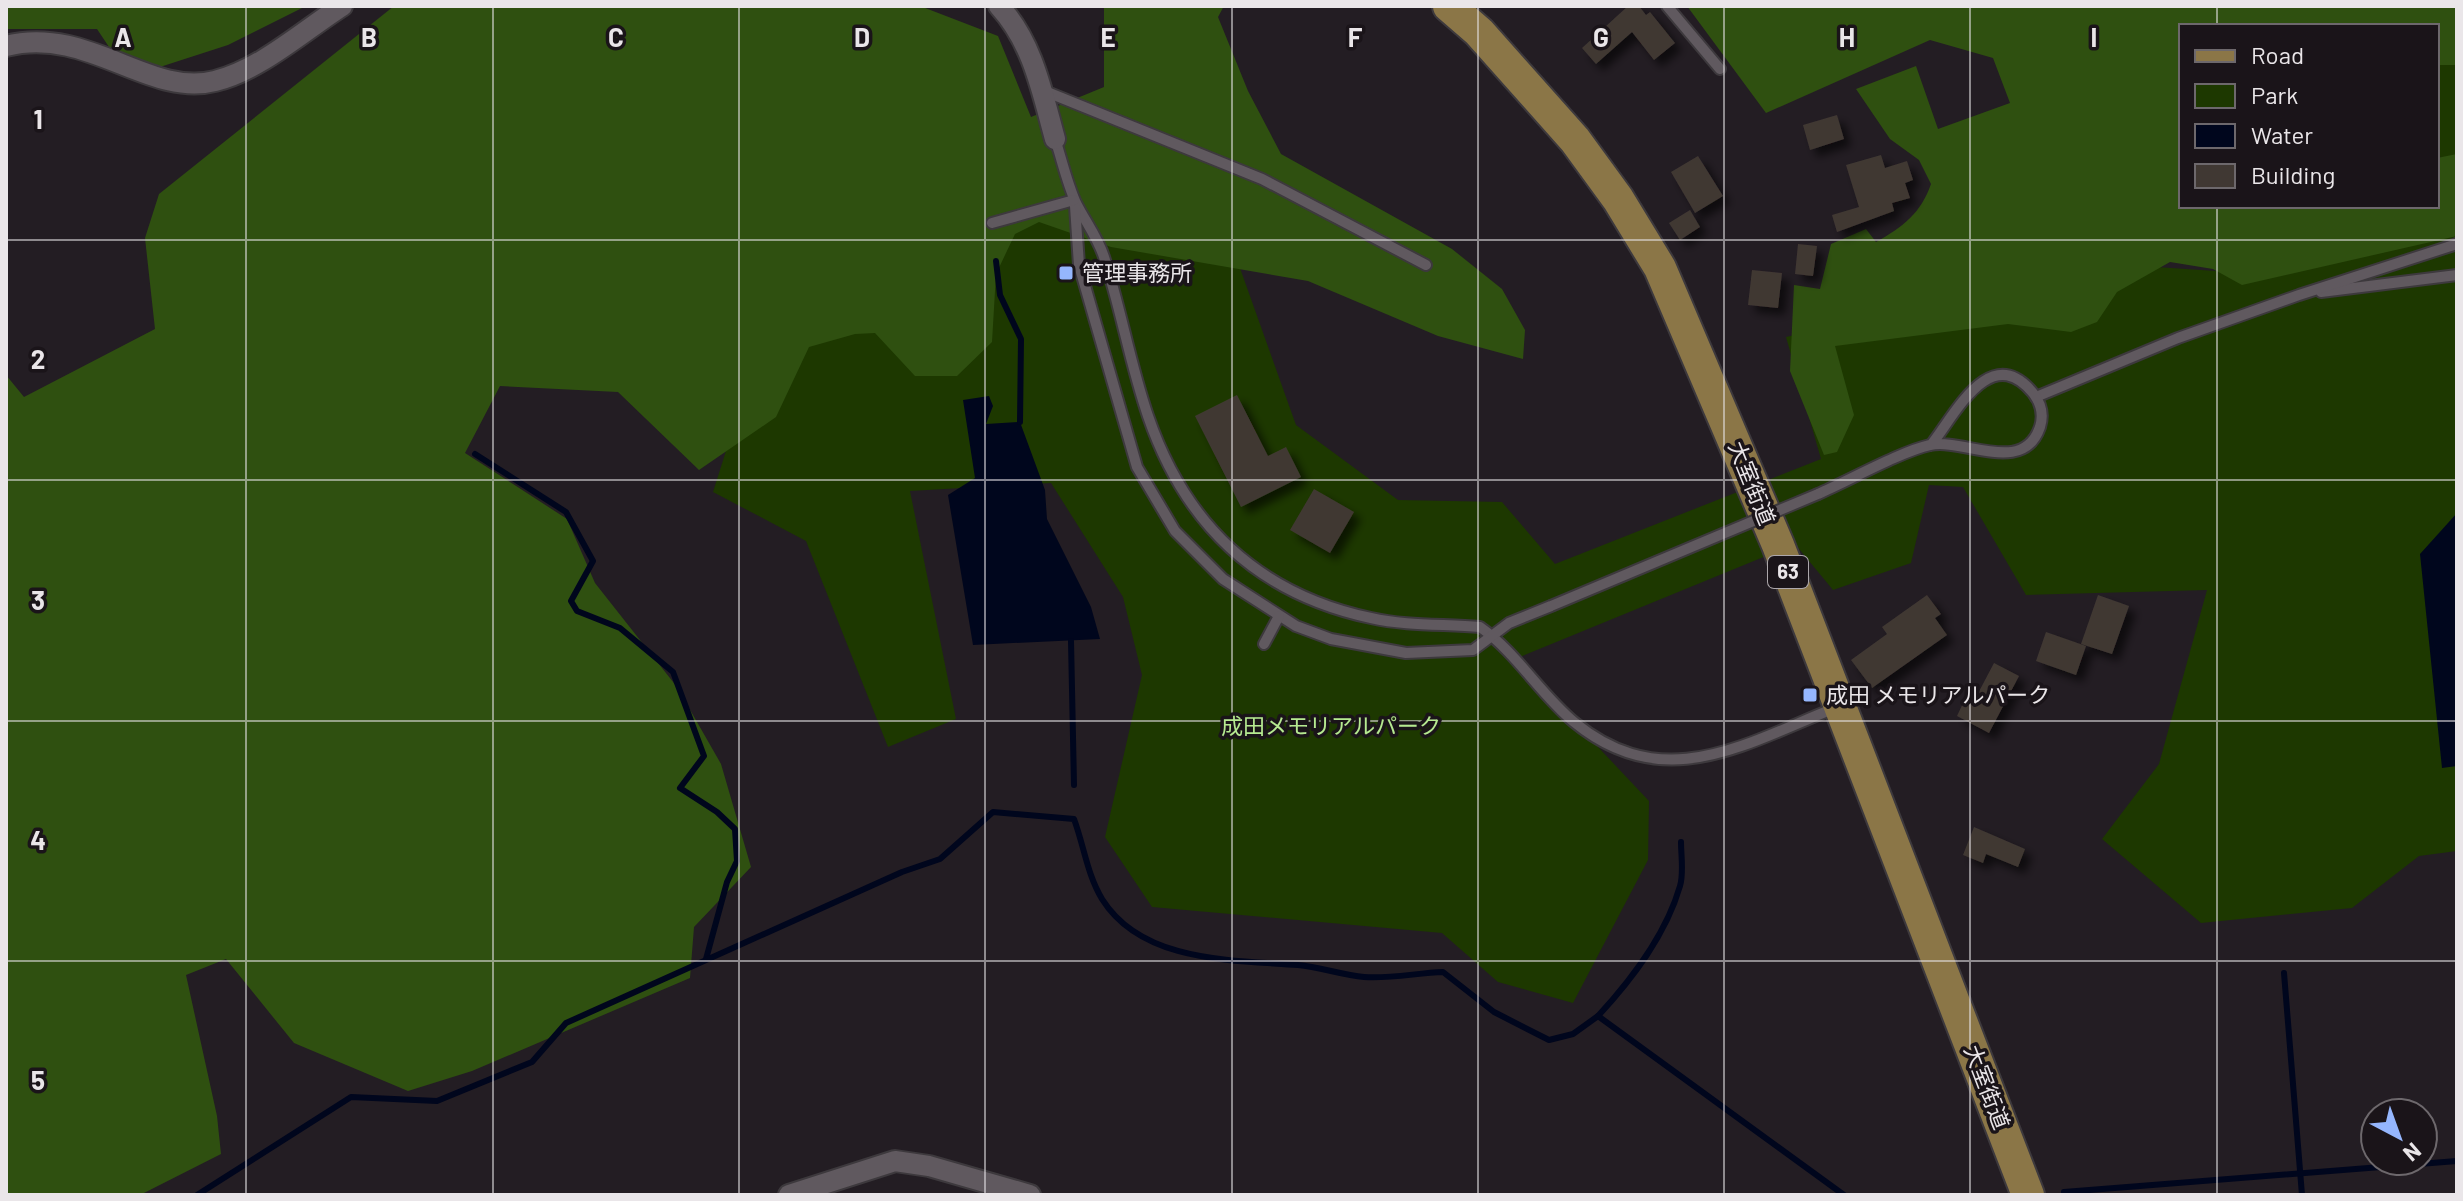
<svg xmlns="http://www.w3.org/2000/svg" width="2463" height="1201" viewBox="0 0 2463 1201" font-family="Barlow,'Noto Sans JP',sans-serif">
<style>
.green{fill:#1d3800}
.forest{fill:#2f5010}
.water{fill:#00061d}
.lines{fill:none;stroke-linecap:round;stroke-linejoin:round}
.stream{stroke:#00061d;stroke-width:6}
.building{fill:#403833;filter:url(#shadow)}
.service-casing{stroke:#3d393d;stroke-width:14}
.minor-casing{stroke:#3d393d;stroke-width:24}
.primary-casing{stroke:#3d393d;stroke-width:36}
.service{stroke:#60595f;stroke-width:10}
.minor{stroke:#60595f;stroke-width:20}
.primary{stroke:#8b7647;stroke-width:32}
.service-bridge-casing{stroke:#3d393d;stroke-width:14;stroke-linecap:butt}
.service-bridge{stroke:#60595f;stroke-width:10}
.grid{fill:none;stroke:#eae6e9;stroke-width:2;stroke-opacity:0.55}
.poi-dot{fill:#95b6fd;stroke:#1a1419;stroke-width:3}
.labels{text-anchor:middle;stroke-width:7;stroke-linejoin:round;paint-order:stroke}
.shield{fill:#1a1419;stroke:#aca7ab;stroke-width:2}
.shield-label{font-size:20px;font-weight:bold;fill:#eae6e9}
.poi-label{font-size:22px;fill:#eae6e9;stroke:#1a1419;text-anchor:start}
.street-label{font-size:22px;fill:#eae6e9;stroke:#1a1419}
.park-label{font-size:22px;fill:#b6ea91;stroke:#1a1419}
.grid-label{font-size:26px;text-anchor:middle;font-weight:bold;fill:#eae6e9;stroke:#1a1419;stroke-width:7;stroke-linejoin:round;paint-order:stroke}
</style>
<defs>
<filter id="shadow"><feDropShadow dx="7" dy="7" stdDeviation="4" flood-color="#0009"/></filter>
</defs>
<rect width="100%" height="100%" fill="#231d23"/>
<!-- green -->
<g class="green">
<path d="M2457,6V181L2437,152V26Z"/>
<path d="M766,173L1225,226L1296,425L1398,500L1502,502L1555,564L1821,459L1786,337L2111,264L2231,272L2457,213V851L2419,856L2352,908L2201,923L2102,839L2159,764L2207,590L2026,595L1963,487L1929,485L1911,563L1833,590L1795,544L1515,659L1649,801L1648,860L1573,1003L1498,982L1442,933L1152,907L1105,837L1142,675L1123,597L1051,483L910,491L956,719L888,747L806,541L713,492L760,343Z"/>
</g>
<!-- forest -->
<g class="forest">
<path d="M6,6H306L228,45L129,77L97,29H6Z"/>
<path d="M394,6H920L998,36L1031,117L1104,87V6H1224L1218,17L1248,91L1281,154L1452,249L1502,289L1525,330L1523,359L1438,336L1308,281L1111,247L1039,222L1015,234L996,274L992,342L957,376H915L875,333L855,334L809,347L776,417L699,470L618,392L500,386L465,453L567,519L595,583L677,687L721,764L751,867L694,927L690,978L472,1071L408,1091L294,1043L226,959L186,975L217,1116L221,1154L140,1195H6V375L24,397L155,329L145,238L159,194Z"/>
<path d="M1687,6H2457V65H2437V26H2181V206H2437V158L2457,154V236L2242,285L2213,269L2170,262L2117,292L2097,322L2071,332L2008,324L1835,346L1854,415L1837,452L1824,455L1790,371L1794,285L1820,289L1831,244L1866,229L1876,242C1903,227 1921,213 1931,184L1919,160L1890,139L1856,89L1916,66L1938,129L2010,103L1993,58L1930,40L1766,113Z"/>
</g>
<!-- water -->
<g class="water">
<path d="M989,396L993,406L986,424L1020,422L1045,490L1047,519L1091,607L1100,639L973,645L948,495L975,478L963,400Z"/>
<path d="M2457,513V766L2442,768L2420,554Z"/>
</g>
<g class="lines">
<!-- stream -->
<g class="stream">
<path d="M996,261L1000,295L1021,339L1020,422"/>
<path d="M475,454L566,512L593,561L571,601L577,611L620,628L673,672L704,756L680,788L717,812L735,829L737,861L727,882L706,959"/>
<path d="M1071,641L1074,785"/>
<path d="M2284,973L2302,1195"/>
<path d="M1598,1016C1632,979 1666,935 1680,886C1684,873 1681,856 1681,842"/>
<path d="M2064,1192L2457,1161"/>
<path d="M197,1195L351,1097L437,1101L532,1062L566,1023L902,872L940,859L993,812L1074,819C1084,846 1087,874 1102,899C1142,963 1233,960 1298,965C1320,967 1342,975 1364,977C1389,979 1417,973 1443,972L1494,1012L1549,1040L1573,1034L1598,1016L1844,1195"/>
</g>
</g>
<!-- building -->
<g class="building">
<path d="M1628,6H1639L1646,15L1650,12L1675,43L1654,60L1632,32L1596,64L1582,48Z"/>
<path d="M1837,115L1844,139L1810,150L1803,125Z"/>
<path d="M1881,155L1885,168L1907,161L1913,180L1905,183L1910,198L1892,203L1894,211L1837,232L1832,215L1859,207L1846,165Z"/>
<path d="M1698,156L1723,196L1695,213L1671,172Z"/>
<path d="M1690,210L1700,227L1680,240L1669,223Z"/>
<path d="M1798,244L1817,246L1813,276L1795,274Z"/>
<path d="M1752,270L1782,273L1778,308L1748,305Z"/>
<path d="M1237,395L1268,456L1286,447L1301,477L1241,507L1195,416Z"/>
<path d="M1314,489L1354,512L1330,553L1290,530Z"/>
<path d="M1927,595L1941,614L1935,618L1947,635L1872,688L1851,660L1887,634L1882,627Z"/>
<path d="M2098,595L2129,606L2112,654L2081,644Z"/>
<path d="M2046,632L2086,646L2076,675L2036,661Z"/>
<path d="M1994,663L2019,676L1989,733L1957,716L1966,697L1974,701Z"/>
<path d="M1974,827L2025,849L2018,867L1986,854L1983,863L1963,855Z"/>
</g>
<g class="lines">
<defs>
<g id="service">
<path d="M1667,6L1720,69"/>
<path d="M1042,90L1262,179L1426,265"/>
<path d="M1055,139C1062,160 1067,183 1076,203C1085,221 1098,238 1104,257C1121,309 1130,364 1148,416C1185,524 1258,594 1371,618C1406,626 1444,624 1480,627C1517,653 1540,694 1574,722C1664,796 1744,744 1835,708"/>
<path d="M1075,206L1079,265L1137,467L1175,531L1223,579L1296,626L1331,639L1406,653L1473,650L1509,623L1551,606"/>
<path d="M992,223L1074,200"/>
<path d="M2321,292L2457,275"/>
<path d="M2036,397L2178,338L2299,295L2457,244"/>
<path d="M1818,494C1848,481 1902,451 1930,445C1965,438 2023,476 2040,427C2044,414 2041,403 2033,393C1990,341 1955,415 1931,445"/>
<path d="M1264,644L1279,616"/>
</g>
<g id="minor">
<path d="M999,6C1033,43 1042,92 1055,139"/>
<path d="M6,46C88,25 149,98 215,81C260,70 303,31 342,6"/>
<path d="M789,1195L895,1161L929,1166L1030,1195"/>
</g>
<path id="primary" d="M1449,6L1479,32L1575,140L1618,199L1660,268L1778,545L2028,1195"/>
</defs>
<!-- service casing -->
<use href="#service" class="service-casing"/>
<!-- minor casing -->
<use href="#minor" class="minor-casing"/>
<!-- primary casing -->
<use href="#primary" class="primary-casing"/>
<!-- service -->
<use href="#service" class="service"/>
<!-- minor -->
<use href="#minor" class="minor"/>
<!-- primary -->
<use href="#primary" class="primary"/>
<defs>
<path id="service-bridge" d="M1551,606L1818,494"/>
</defs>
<!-- service-bridge casing -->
<use href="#service-bridge" class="service-bridge-casing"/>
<!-- service-bridge -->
<use href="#service-bridge" class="service-bridge"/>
</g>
<!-- grid -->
<path class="grid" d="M246,6V1195M493,6V1195M739,6V1195M985,6V1195M1232,6V1195M1478,6V1195M1724,6V1195M1970,6V1195M2217,6V26M2217,206V1195M6,240H2457M6,480H2457M6,721H2457M6,961H2457"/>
<!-- markers -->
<g class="poi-dot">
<rect x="1058" y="265" width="16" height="16" rx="4"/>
<rect x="1802" y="687" width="16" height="16" rx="4"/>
</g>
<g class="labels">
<!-- shield labels -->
<rect class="shield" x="1768" y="556" width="40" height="32" rx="6"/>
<g class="shield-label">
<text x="1788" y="579">63</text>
</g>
<!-- poi labels -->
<g class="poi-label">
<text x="1082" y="281">管理事務所</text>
<text x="1826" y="703">成田 メモリアルパーク</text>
</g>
<!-- street labels -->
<g class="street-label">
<text transform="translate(1752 483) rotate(68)" y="8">大室街道</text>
<text transform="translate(1987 1087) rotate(69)" y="8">大室街道</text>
</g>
<!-- park labels -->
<g class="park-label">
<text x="1331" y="734">成田メモリアルパーク</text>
</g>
</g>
<g class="grid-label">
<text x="123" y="47">A</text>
<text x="369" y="47">B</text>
<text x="616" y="47">C</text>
<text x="862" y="47">D</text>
<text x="1108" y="47">E</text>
<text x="1355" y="47">F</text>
<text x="1601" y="47">G</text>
<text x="1847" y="47">H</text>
<text x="2094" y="47">I</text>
<text x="38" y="129">1</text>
<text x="38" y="369">2</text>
<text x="38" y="610">3</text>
<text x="38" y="850">4</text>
<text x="38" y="1090">5</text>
</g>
<!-- border -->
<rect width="2463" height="1201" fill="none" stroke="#eae6e9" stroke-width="16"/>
<!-- legend -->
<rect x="2179" y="24" width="260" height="184" fill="#1a1419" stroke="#6d686c" stroke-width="2"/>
<rect x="2195" y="50" width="40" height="12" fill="#8b7647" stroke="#6d686c" stroke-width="2"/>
<text x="2251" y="64" font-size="24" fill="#eae6e9">Road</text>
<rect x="2195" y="84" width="40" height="24" fill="#1d3800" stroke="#6d686c" stroke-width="2"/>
<text x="2251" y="104" font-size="24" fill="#eae6e9">Park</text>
<rect x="2195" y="124" width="40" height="24" fill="#00061d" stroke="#6d686c" stroke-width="2"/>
<text x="2251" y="144" font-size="24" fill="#eae6e9">Water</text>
<rect x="2195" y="164" width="40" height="24" fill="#403833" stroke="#6d686c" stroke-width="2"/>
<text x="2251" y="184" font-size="24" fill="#eae6e9">Building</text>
<!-- north arrow -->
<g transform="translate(2399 1137) rotate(139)"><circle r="38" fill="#1a1419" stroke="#6d686c" stroke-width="2"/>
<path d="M0-6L14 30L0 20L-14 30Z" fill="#95b6fd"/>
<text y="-12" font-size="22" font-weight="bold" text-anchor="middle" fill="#eae6e9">N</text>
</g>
</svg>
